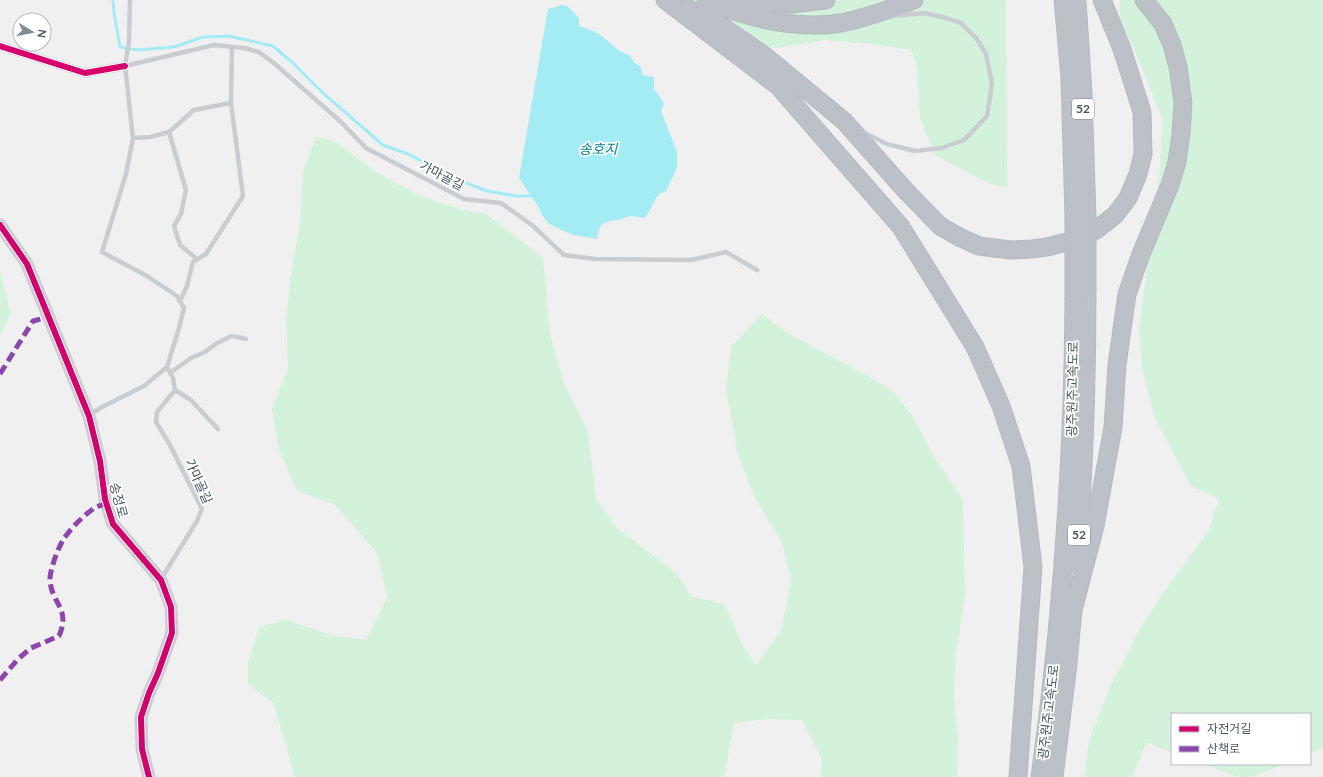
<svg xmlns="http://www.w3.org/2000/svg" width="1323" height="777" viewBox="0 0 1323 777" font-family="Lato,'Noto Sans KR',sans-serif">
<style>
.green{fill:#d2f2db}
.water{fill:#a3ecf4}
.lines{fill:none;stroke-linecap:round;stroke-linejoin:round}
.stream{stroke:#a3ecf4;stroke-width:3}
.highway-casing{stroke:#b4bbc1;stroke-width:19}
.lane{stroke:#c9cdcf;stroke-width:4.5}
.street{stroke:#c9cdcf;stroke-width:9}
.secondary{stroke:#c9ced1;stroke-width:13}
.highway{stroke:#bbc1c6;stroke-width:17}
.highway-bridge-casing{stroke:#b4bbc1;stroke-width:19;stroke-linecap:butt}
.highway-bridge{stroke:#bbc1c6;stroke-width:17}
.quiet{stroke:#8e44ad;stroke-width:5;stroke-dasharray:10 5;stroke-linecap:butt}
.cycleway-casing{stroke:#fff;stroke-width:8}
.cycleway{stroke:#d6006c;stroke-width:6}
.labels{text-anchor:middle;stroke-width:3.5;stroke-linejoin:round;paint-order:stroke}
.shield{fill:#fff;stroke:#7d898f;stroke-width:1}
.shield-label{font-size:12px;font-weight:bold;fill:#45565f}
.street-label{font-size:13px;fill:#45565f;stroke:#fff}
.water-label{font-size:14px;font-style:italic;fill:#04828e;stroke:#fff}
</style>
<rect width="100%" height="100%" fill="#f1f0f0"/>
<!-- green -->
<g class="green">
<path d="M667,0H1006L1007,187L992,185L935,155L920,118L917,67L911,50L871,44L825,40L776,48L724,44Z"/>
<path d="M1120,0H1323V748L1310,753V714H1172V753L1147,742L1132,777H1084L1089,741L1110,687L1139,630L1166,589L1209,530L1219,499L1191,486L1154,416L1142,368L1139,328L1159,180L1163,120L1133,47L1119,19Z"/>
<path d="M316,137L333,140L376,172L416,194L458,209L486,214L543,258L550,334L564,384L588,432L596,499L616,527L677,574L692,597L724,604L742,644L756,665L781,631L791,579L782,542L755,498L738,455L726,390L731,347L762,314L789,334L871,378L891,390L911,414L934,457L963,500L965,595L956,652L954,696L958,740L957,777H821L822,759L802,720L767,719L734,723L724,777H295L274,704L248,684V663L259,627L286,620L334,636L366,640L387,597L377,553L334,504L297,491L279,450L272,409L288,368L286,320L290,281L300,224L303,171Z"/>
<path d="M0,272L11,314L0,335Z"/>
<path d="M1203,764H1284L1252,777H1238Z"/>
</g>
<!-- water -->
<path class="water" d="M562,5L567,6L579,18V26C587,28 594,31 600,35C610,42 617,52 629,55L635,63L640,66L643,75L654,77V89L664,103L661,111L677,152V168L666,191L658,195L645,218C638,217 632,215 626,217C623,218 620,220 617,220C602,222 600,223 597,239L573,235L549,224L542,215L539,208L519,178L548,9Z"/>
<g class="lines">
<!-- stream -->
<path class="stream" d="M113,0L114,13L120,47L138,50L174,47L203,37L229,36L273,46L294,64L324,94L383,145L408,154L461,181L487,191L515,196H531"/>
<defs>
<g id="highway">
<path d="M665,0L778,86L901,227L975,347L1001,406L1021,466L1033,567L1018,777"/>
<path d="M706,0C744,18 798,30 841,23C866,18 891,9 914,0"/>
<path d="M735,0L791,4L826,0"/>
<path d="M1063,0L1070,78L1074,218"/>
<path d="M1077,0L1083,93L1087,219"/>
<path d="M687,8L713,20L765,56L844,121L905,190L940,226L959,237L979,246L1010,250L1032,249L1047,247L1078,239L1096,230L1115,215L1128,198L1138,174L1143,154L1142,112L1122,49L1102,0"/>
<path d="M1077,564C1084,473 1087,383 1087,291"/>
<path d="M1073,610L1095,526L1113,427L1117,365L1127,294L1141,254L1170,185L1177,162L1181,134L1183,103L1178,67L1172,45L1163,24L1144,0"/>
<path d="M1040,777C1062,619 1073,459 1074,300"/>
<path d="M1054,777L1068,664L1074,598"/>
</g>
</defs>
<!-- highway casing -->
<use href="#highway" class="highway-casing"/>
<!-- lane -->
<g class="lane">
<path d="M125,66L214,45L244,48L259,52L275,64L340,121L366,148L464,199L501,203L532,225L564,255L595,259L691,260L726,252L757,270"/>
<path d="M169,132L186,190L181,214L174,226L180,245L197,259"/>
<path d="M863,132L887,144L915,151L942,148L964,140L987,116L992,84L986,54L976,38L961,23L943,17L924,13L893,16"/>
<path d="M133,138L150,137L169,132L194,110L231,103"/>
<path d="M180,301L187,286L193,262L206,254L243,196L231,103L232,47"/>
<path d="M170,373L191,358L205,352L217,343L232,336L246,339"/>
<path d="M175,390L191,400L218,429"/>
<path d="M89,415L102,407L144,386L167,367L179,328L184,308L177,296L147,276L102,252L126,174L133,138L125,66L129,42L130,0"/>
<path d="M161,579L197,521L202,509L170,445L156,422L157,412L175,390L173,378L167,367"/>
</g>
<!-- street -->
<path class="street" d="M0,46L85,73L125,66"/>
<!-- secondary -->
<path class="secondary" d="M0,225L27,264L89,416L100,461L105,499L113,524L161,580L171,607L172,633L158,673L149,693L141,717L142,749L149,777"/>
<!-- highway -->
<use href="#highway" class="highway"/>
<defs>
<g id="highway-bridge">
<path d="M1087,291V219"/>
<path d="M1074,300V218"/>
</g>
</defs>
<!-- highway-bridge casing -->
<use href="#highway-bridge" class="highway-bridge-casing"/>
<!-- highway-bridge -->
<use href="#highway-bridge" class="highway-bridge"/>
<!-- quiet -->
<g class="quiet">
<path d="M0,374L33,321L48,317"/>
<path d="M0,680L18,659L31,648L59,636C71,609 52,604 50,581C49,572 58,548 63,540C70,529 82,517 93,509C96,506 102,505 107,504"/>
</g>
<defs>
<g id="cycleway">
<path d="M0,46L85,73L125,66"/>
<path d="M0,225L27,264L89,416L100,461L105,499L113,524L161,580L171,607L172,633L158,673L149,693L141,717L142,749L149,777"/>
</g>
</defs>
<!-- cycleway casing -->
<use href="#cycleway" class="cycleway-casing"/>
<!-- cycleway -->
<use href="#cycleway" class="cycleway"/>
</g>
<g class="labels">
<!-- shield labels -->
<g class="shield">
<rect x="1072" y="99" width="22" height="20" rx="3"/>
<rect x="1068" y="525" width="22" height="20" rx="3"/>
</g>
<g class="shield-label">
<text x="1083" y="113">52</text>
<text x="1079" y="539">52</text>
</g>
<!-- street labels -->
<g class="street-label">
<text transform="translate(442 175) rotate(28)" y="5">가마골길</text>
<text transform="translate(1072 389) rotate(-89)" y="5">광주원주고속도로</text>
<text transform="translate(199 481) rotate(66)" y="5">가마골길</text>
<text transform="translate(119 500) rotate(75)" y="5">송정로</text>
<text transform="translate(1048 712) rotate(-83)" y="5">광주원주고속도로</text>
</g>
<!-- water labels -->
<g class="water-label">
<text x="598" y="154">송호지</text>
</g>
</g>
<!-- legend -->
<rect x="1171" y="713" width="140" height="52" fill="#ffffff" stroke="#b5bbbf"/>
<rect x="1179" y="726" width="20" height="6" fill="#d6006c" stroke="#b5bbbf"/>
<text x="1207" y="733" font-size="12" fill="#45565f">자전거길</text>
<rect x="1179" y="746" width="20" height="6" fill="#8e44ad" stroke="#b5bbbf"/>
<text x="1207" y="753" font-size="12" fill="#45565f">산책로</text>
<!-- north arrow -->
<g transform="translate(32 32) rotate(100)"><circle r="19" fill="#ffffff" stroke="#b5bbbf"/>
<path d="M0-3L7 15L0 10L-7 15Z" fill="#818c92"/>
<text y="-6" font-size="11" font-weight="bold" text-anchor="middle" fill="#45565f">N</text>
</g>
</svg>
